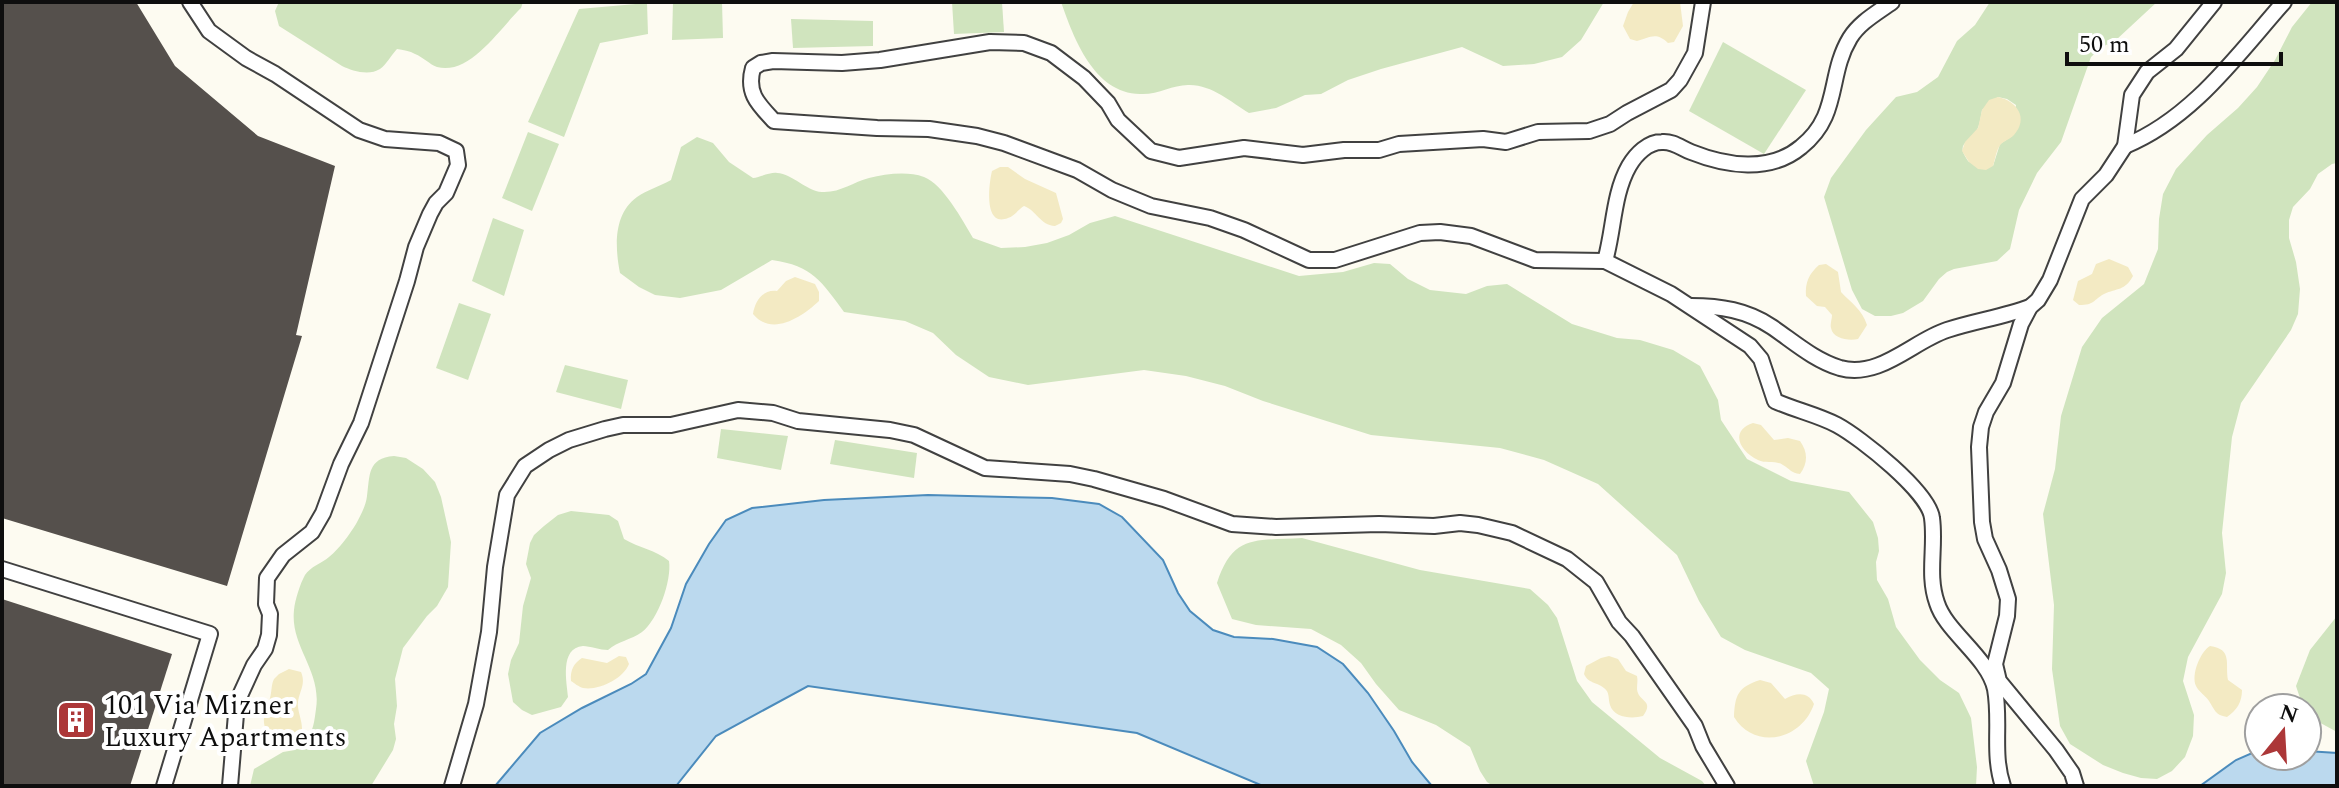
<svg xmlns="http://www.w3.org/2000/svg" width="2339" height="788" viewBox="0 0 2339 788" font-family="Spectral,serif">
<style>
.green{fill:#d0e4be;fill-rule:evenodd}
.sand{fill:#f3eac3}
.water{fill:#bbd9ee;stroke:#4b8bbc;stroke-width:2}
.building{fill:#55504c}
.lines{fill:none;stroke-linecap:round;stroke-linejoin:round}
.service-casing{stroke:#414141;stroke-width:18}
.service{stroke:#fff;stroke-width:14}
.labels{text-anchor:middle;stroke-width:8;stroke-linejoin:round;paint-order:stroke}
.poi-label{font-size:28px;fill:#0e0e0e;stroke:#fff;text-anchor:start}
</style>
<rect width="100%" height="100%" fill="#fdfbf1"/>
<!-- green -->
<g class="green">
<path d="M279,2H523L521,8C500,28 470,76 437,67C429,64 423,57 415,54C410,51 403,50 397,49C392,54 386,65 380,69C369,76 352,71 342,66L279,26L275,11Z"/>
<path d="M673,2H722L723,38L672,40Z"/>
<path d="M952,2H1002L1004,32L954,34Z"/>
<path d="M1061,2H1604L1581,40L1562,57L1534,64L1503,66L1462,47L1381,69L1348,80L1321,94L1305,95L1276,108L1249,113C1231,102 1211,84 1188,85C1172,85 1158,95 1140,94C1094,93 1074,39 1061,2Z"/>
<path d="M1990,2H2157L2116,40L2102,47L2091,57L2061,142L2037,173L2019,210L2010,249L1997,261L1954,269L1947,272L1939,279L1923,301L1903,313L1891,316H1875L1862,309L1852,290L1824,197L1831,178L1866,130L1896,97L1917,92L1938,77L1957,41L1975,25ZM1998,97L2007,99L2016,105L2012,136L2000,144L1993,166L1969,162C1954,142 1969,144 1977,130C1980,124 1981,116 1982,110Z"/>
<path d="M2312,2H2337V163L2332,164L2318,174L2310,189L2293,207L2289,220V238L2296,262L2300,289L2298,314L2291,330L2241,403L2232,437L2222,533L2226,573L2222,594L2188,657L2183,681L2194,715L2193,736L2185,757L2172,771L2157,779L2141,778L2123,773L2103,765L2070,744L2060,726L2052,669L2054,605L2043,514L2055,469L2061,416L2082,347L2102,318L2144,284L2158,249L2159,219L2163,194L2176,169L2207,135L2238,108L2257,87L2275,60L2292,27Z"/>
<path d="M647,3L648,34L600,43L564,137L528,122L579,9Z"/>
<path d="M791,19L873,21V46L793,48Z"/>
<path d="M1723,42L1806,90L1764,154L1689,111Z"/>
<path d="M528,132L559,144L532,211L502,198Z"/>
<path d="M697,137L713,143L729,162L753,178C760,177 771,172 777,173C793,174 806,191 822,192C840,193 853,182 869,178C886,174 907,171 924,177C943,184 963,221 973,238L1001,248L1025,247L1047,243L1069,235L1090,223L1115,216L1299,276L1343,272L1374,263L1390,264L1408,279L1430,290L1466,294L1487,286L1507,284L1572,324L1617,338L1640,340L1673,350L1700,366L1718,400L1721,420L1747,459L1791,481L1849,492L1873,522L1878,538L1879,551L1876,562L1877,580L1888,599L1896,627L1920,660L1940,680L1959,693L1971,718L1977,767L1976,786H1814L1806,761L1824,712L1829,689L1811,673L1745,650L1721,637L1699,601L1677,555L1598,484L1544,460L1500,448L1371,435L1263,401L1225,386L1186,376L1144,370L1028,385L989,377L956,355L933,333L905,321L844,312C821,281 813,266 772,260L721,290L680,298L655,295L639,287L620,273C615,248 613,214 637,197C647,190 660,186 671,180L681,147Z"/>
<path d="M493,218L524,230L504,296L472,281Z"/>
<path d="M459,303L491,314L468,380L436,368Z"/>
<path d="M565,365L628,380L621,409L556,392Z"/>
<path d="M721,429L788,436L781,470L717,458Z"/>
<path d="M835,440L917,453L914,478L830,464Z"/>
<path d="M394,456L406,458L423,469L435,482L441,497L451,542L448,587L437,606L427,616L403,648L395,679L397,706L394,724L396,739L393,750L371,786H250L254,769L283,752L295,750C299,745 307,739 311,732C314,726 315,716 316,709C322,670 290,647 294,610C295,600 300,584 305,575C310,567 322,563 329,557C340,548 349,535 356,524C361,515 366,505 367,496C370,476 367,458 394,456Z"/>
<path d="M571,511L609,515L618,521L624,539C639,548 656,550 669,561C672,580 658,620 642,632C631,640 618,641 608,650C600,650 590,646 583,646C559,648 567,683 568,697L561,707L532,715L522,710L513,702L508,674L511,660L519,643L523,606L531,578L526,564L530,543L534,535L544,526L558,515Z"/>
<path d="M1302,538L1420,570L1530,589L1548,605L1557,618L1577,681L1592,702L1660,758L1702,781L1706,786H1493L1487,782L1480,771L1470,747L1436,725L1399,710L1376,684L1361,663L1341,645L1311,629L1256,625L1232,619L1217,583C1233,533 1257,541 1302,538Z"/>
<path d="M2337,616V732L2315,720L2307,711V708L2303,707L2296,686L2310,650Z"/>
</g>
<!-- sand -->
<g class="sand">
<path d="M1634,2H1680L1683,26L1674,42L1668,43C1656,31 1649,38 1637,41L1630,39L1623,26L1628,12Z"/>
<path d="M1998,97C2017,101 2029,118 2014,135C2009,140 2002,141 1999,147C1996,152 1995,160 1993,166L1986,170L1978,169L1969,162L1962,151L1965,142L1978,128L1982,110L1989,100Z"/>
<path d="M1000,167H1008L1025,179L1056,193L1063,219L1061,223L1055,226C1040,225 1037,211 1024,206C1019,209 1014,216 1008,218C983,228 989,183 992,171Z"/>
<path d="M2109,259L2128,267L2133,276C2125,291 2117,288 2104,294C2093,300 2095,305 2079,305L2073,300L2078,281L2092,274L2096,264Z"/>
<path d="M1826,264L1838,272L1841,292C1851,303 1862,309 1867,325L1858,339C1849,341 1833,339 1831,328C1830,324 1832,319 1832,315L1825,307L1817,306L1806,296C1805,282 1809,274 1819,265Z"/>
<path d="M795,277L815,284L819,292V301C802,317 772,337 753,314C755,301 763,289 777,291L786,281Z"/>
<path d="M1753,423L1761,425L1774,440L1788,438L1800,441C1808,452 1808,463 1800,474C1791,473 1790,469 1783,465C1776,460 1766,464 1758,460C1740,452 1729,431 1753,423Z"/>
<path d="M2210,646C2233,649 2225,664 2228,680L2242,690C2242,702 2237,710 2227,717C2215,715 2215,710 2209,701C2206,696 2199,692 2196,686C2191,675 2200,652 2210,646Z"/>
<path d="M619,656L626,657L629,664C623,679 598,691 583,688C579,687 574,683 571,681C570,670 574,663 582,658L607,663Z"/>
<path d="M1609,656L1618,659L1626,671L1637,676C1638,680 1637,684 1637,689C1638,702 1655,700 1643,716C1632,719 1614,718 1610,705C1608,699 1610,692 1604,688C1595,681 1589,684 1584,674L1586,666L1601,658Z"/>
<path d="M289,669L301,672C307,686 297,693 298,707C299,715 302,721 302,729C294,746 266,743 264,723C263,713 268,707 270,698C272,691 271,685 274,679L279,674Z"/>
<path d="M1760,680L1771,683L1785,699C1796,693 1808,691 1814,704C1802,740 1755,751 1734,717C1735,695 1738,687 1760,680Z"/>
</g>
<!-- water -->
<g class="water">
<path d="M928,495L1052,498L1099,504L1122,517L1163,560L1178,593L1190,611L1213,630L1234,637L1273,639L1317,647L1343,664L1368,693L1394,731L1412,762L1432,786H1263L1137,733L808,686L716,736L676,786H495L540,733L582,708L631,684L646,674L671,628L686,584L709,544L726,520L752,508L824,500Z"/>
<path d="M2259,750V756H2307V751L2337,753V786H2200L2236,760Z"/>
</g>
<!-- building -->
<g class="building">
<path d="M2,2H136L175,66L258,136L335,166L296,335L302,336L227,586L2,518Z"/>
<path d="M2,599L172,654L130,786H2Z"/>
</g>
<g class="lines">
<defs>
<g id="service">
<path d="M190,2L209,31L246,58L275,74L359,130L385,139L439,143L456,151L458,165L446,193L436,203L430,214L416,247L407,281L361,423L341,464L323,513L312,532L283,555L267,578L266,604L270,614L269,635L265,649L254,665L237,702L230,786"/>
<path d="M1703,2L1695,53L1680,80L1671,90L1627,113L1610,124L1589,131L1538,132L1506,142L1483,139L1399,144L1379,150H1344L1303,155L1244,148L1179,158L1151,151L1118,120L1108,103L1084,78L1051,53L1024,43L990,42L880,60L842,63L773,61L761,63L753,68C746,93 758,104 774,121L877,128L929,129L977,136L1004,143L1077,170L1112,190L1151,206L1210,218L1244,230L1309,260H1335L1420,233L1440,232L1471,236L1535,260L1605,261L1671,294L1750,346L1761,359L1775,401C1795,410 1818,415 1837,425C1861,438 1929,492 1932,518C1936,547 1927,575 1937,603C1946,632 1988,657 1995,689C2001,722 1992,754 2003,786"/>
<path d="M2125,146C2193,118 2237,55 2284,2"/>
<path d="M1605,261C1614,230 1613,194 1629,166C1636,154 1648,142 1662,142C1673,141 1681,148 1691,152C1726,166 1770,173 1801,147C1841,115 1827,76 1850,38C1860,22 1877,13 1892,2"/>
<path d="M1691,306C1720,306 1747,310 1772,327C1794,342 1814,360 1840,368C1880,379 1913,341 1947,330C1974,321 2003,317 2030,307"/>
<path d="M2,569L210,634L164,786"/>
<path d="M452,786L476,704L489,632L495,567L507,495L525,466L549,450L569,440L605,429L623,425H671L738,410L773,413L798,421L890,430L914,435L985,468L1070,474L1094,479L1164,499L1232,524L1276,527L1379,524L1434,526L1460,523L1478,525L1512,533L1567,559L1596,582L1619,622L1632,636L1695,726L1703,746L1727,786"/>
<path d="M2076,786L2072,773L2056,750L1999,681L1995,664L2007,616L2008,599L1999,570L1985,539L1982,522L1979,447L1981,427L1986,412L2003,383L2021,324L2030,307L2038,300L2050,280L2082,199L2106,175L2125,146L2132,95L2147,72L2176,49L2214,2"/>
</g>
</defs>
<!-- service casing -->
<use href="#service" class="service-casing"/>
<!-- service -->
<use href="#service" class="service"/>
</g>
<!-- icons -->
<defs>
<symbol id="building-square" viewBox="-11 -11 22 22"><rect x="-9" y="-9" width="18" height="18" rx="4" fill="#ac3738" stroke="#fff"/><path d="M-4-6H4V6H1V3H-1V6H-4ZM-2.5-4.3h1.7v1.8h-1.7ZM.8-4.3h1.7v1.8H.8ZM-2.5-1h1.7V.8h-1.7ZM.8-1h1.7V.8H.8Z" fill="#fff"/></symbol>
</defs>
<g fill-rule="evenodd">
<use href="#building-square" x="54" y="698" width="44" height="44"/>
</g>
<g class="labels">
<!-- poi labels -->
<g class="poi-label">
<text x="104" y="714">101 Via Mizner<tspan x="104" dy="32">Luxury Apartments</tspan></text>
</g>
</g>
<!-- border -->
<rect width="2339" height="788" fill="none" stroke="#0e0e0e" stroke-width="8"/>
<!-- north arrow -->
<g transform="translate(2283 732) rotate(18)"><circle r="38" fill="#ffffff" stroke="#9f9f9f" stroke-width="2"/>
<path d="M0-6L14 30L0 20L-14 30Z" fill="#ac3738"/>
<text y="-12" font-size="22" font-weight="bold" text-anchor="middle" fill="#0e0e0e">N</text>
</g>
<!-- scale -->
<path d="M2067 52v12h214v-12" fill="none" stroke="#0e0e0e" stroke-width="4"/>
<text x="2079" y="52" font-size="24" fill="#0e0e0e" stroke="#ffffff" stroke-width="6" paint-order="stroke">50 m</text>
</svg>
